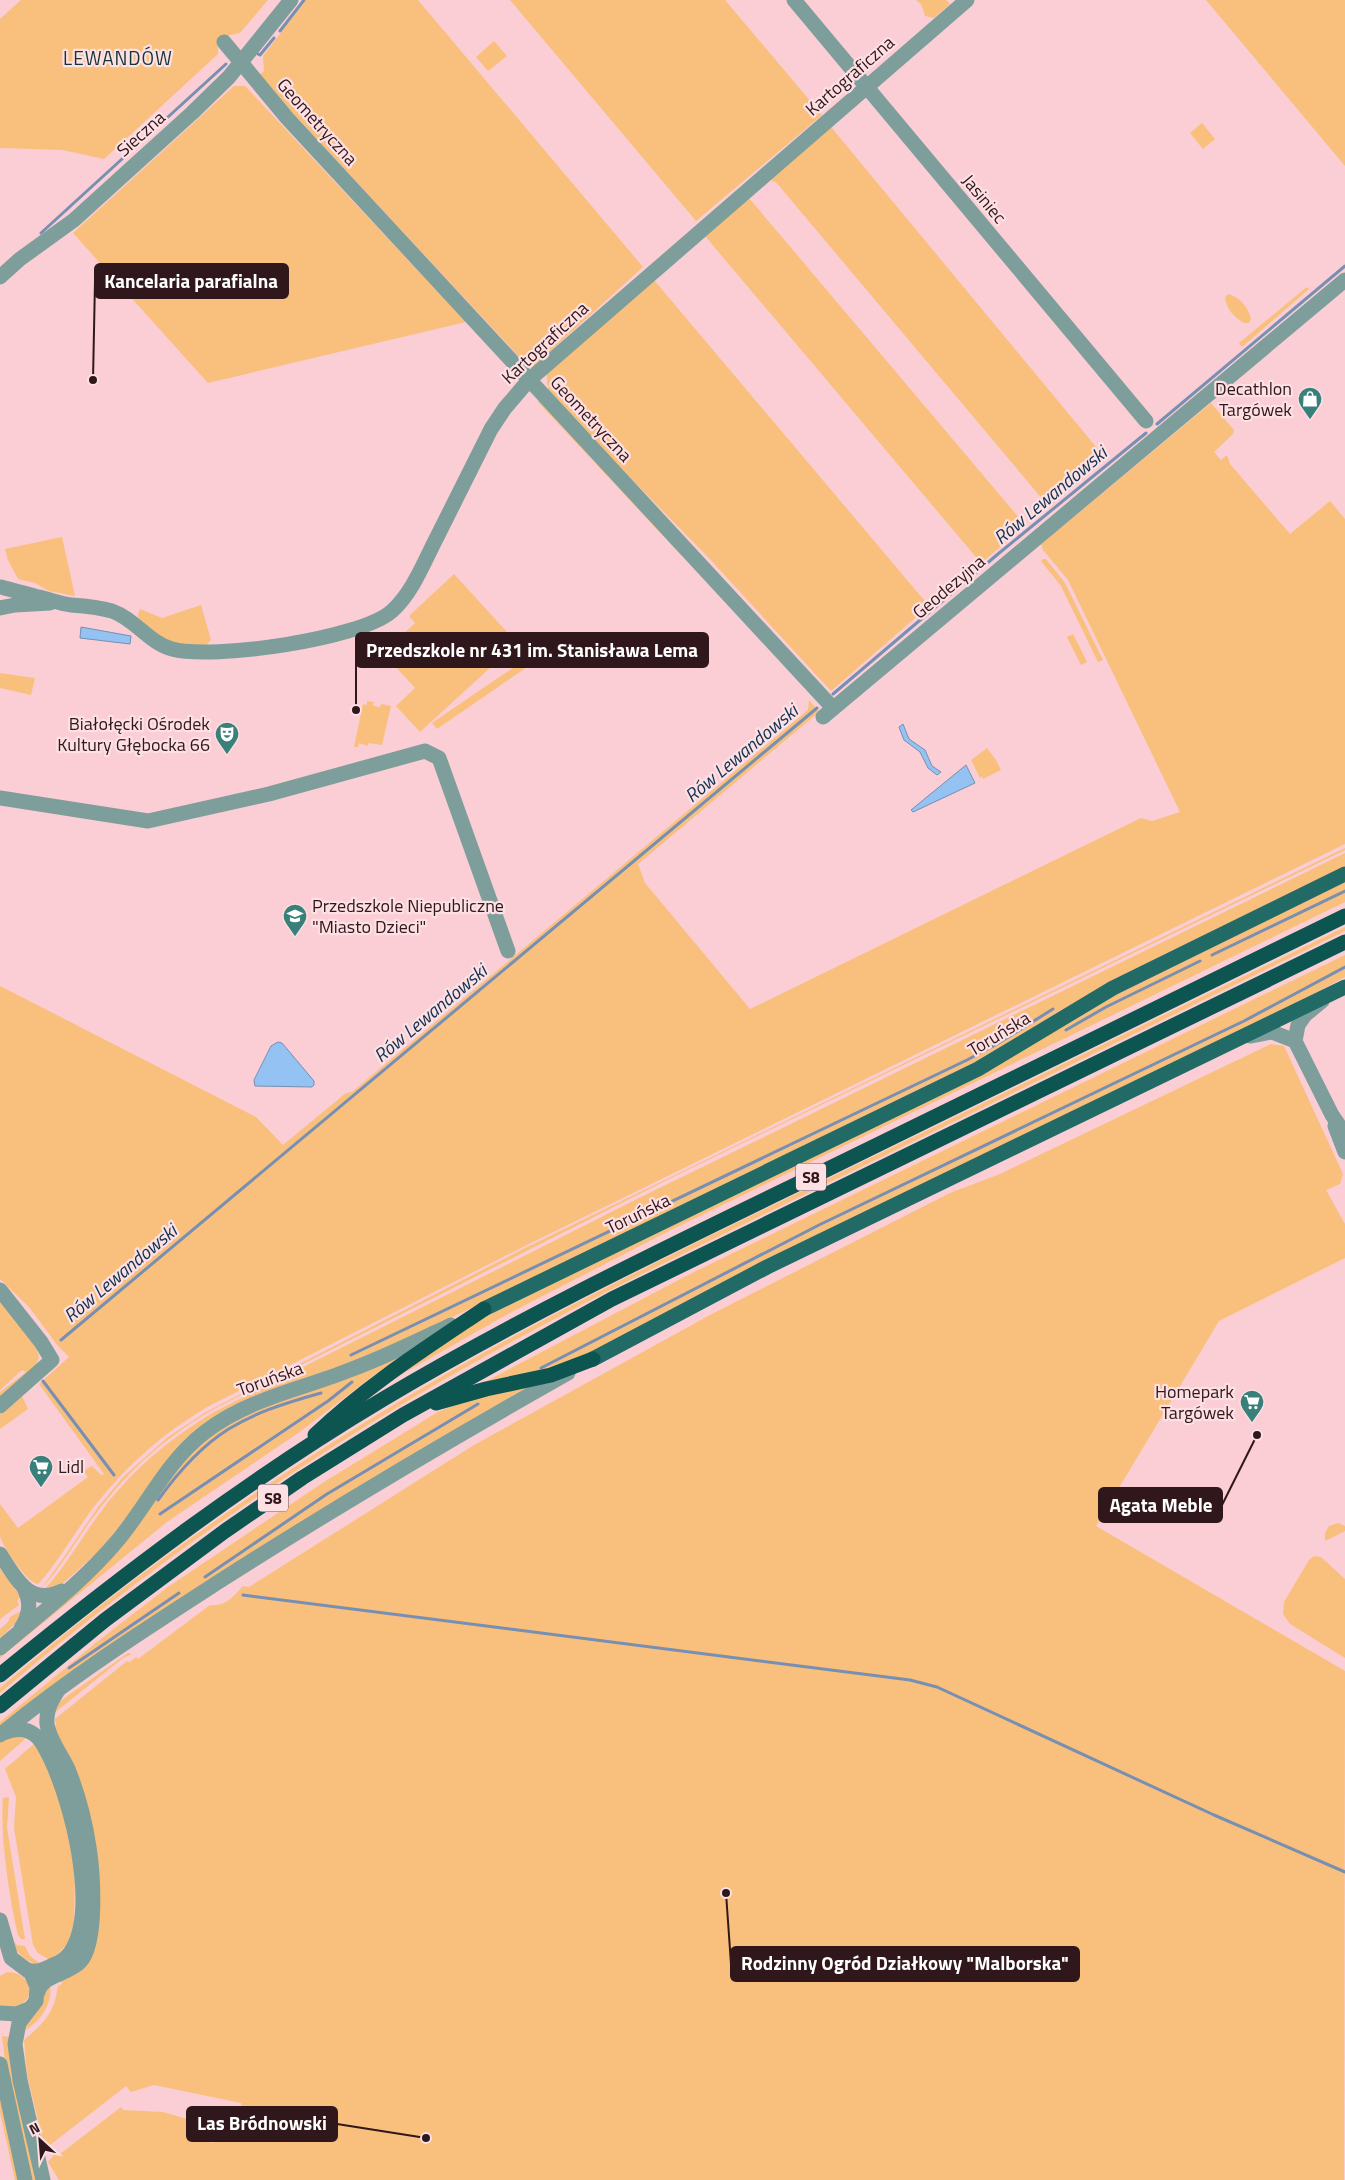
<svg xmlns="http://www.w3.org/2000/svg" width="1345" height="2180" viewBox="0 0 1345 2180" font-family="'Titillium Web',sans-serif">
<style>
.green{fill:#f9bf7d}
.water{fill:#94c2f2;stroke:#768fb2}
.lines{fill:none;stroke-linecap:round;stroke-linejoin:round}
.stream{stroke:#768fb2;stroke-width:3}
.minor{stroke:#7d9e9b;stroke-width:15}
.major{stroke:#226a66;stroke-width:15}
.highway{stroke:#0d5551;stroke-width:15}
.labels{text-anchor:middle;stroke-width:4.5;stroke-linejoin:round;paint-order:stroke}
.shield{fill:#fde0e3;stroke:#6e5357;stroke-width:1}
.shield-label{font-size:16px;font-weight:bold;fill:#30171b}
.street-label{font-size:18px;fill:#30171b;stroke:#fde0e3}
.poi-label{font-size:18px;fill:#30171b;stroke:#fde0e3;text-anchor:end}
.neighbourhood-label{font-size:19px;letter-spacing:1px;fill:#123533;stroke:#fde0e3}
.water-label{font-size:19px;font-style:italic;fill:#103251;stroke:#fde0e3}
.leader{fill:none;stroke:#30171b;stroke-width:2}
.callout-dot{fill:#30171b;stroke:#fde0e3;stroke-width:2}
.callout{fill:#30171b;stroke:#30171b;stroke-width:2}
.callout-label{font-size:19px;text-anchor:middle;font-weight:bold;fill:#fff}
</style>
<rect width="100%" height="100%" fill="#faced4"/>
<!-- green -->
<g class="green">
<path d="M21,0H268L240,33L230,35L218,45V54L104,159L62,150L0,148V19Z"/>
<path d="M306,0H418L643,267L532,368H528L520,363L522,360L258,76L264,71L263,56Z"/>
<path d="M510,0H725L822,115L696,221Z"/>
<path d="M916,0H946L950,4L934,18L925,16L921,4Z"/>
<path d="M1206,0H1345V166Z"/>
<path d="M494,41L507,56L488,71L476,57Z"/>
<path d="M234,86H245L466,322L208,383L73,233Z"/>
<path d="M1202,123L1215,139L1203,149L1190,133Z"/>
<path d="M831,127L1106,459L1049,507L775,181L773,182L771,179Z"/>
<path d="M749,198L1026,526L981,563L705,236Z"/>
<path d="M654,280L929,606L831,691L706,555L546,392L549,387L547,384V372Z"/>
<path d="M1307,287L1309,289L1242,347L1239,343Z"/>
<path d="M1228,294C1240,297 1248,307 1251,319L1249,323H1244C1234,317 1227,310 1225,298Z"/>
<path d="M539,398L692,561L680,554L538,402Z"/>
<path d="M1211,403L1234,430L1233,434L1214,452L1221,460L1227,455L1230,464L1290,534L1330,501L1345,519V844L529,1244L207,1407C165,1432 128,1464 97,1503C76,1529 61,1559 38,1584C28,1584 2,1546 0,1536C0,1526 0,1514 0,1504L18,1528L88,1477L83,1471L92,1466L101,1475L104,1474L39,1384L69,1357L58,1346L29,1307L0,1279V986L256,1117L283,1145L346,1093L352,1092L808,710L809,700L819,712L638,864L645,883L750,1009L1141,818L1152,821L1180,812L1068,580L1043,550L1041,544Z"/>
<path d="M62,537L75,596L49,591L35,583L18,579L8,560L5,549Z"/>
<path d="M1043,559H1046L1065,583L1103,660L1098,662L1061,586L1041,561Z"/>
<path d="M454,574L517,643L420,732L396,706L415,688L383,653L415,623L409,616Z"/>
<path d="M201,605L211,640L205,646L166,641L139,619L138,615L140,609L162,618Z"/>
<path d="M1073,634L1087,662L1081,665L1067,637Z"/>
<path d="M523,661L527,667L437,729L432,723Z"/>
<path d="M0,673L35,678L31,695L0,688Z"/>
<path d="M367,701L374,702L373,706L380,707L381,704L391,706L382,745L369,743L368,746L359,743L358,747H354L363,704L367,705Z"/>
<path d="M987,748L996,760L1001,770L983,779L982,776L980,778L971,760Z"/>
<path d="M1345,848V850L667,1180L214,1409C167,1436 127,1471 95,1515C76,1539 63,1566 41,1589L62,1560L98,1507L124,1476L168,1437L206,1412L519,1251Z"/>
<path d="M1345,853V866L1112,980L973,1063L418,1334L351,1363L261,1393L233,1406L184,1440L169,1458L128,1515L100,1550L59,1587L42,1592C66,1567 82,1536 103,1509C133,1469 171,1438 214,1412L641,1197Z"/>
<path d="M1345,882V902L669,1231L506,1315L383,1385L468,1327L493,1313L983,1074L1104,1001Z"/>
<path d="M1345,927V931L652,1269C582,1304 513,1340 445,1379C287,1470 138,1575 0,1693V1688C126,1580 262,1483 405,1398C552,1310 708,1237 862,1162C1023,1084 1184,1005 1345,927Z"/>
<path d="M1345,955V977L1286,1009L584,1357L558,1368L481,1384L690,1274Z"/>
<path d="M1271,1044L1284,1046L1343,1174L1340,1184L1326,1190L1345,1224V1258L1219,1321L1096,1526L1345,1671L1344,2180H59L48,2162L57,2151L60,2154L121,2107L123,2110L163,2112L201,2123L211,2143L247,2133L241,2103L154,2085L131,2092L126,2086L45,2149L27,2075L24,2040C44,2023 54,2014 58,1986L62,1984L61,1981L84,1968L91,1957L54,1727L56,1725L55,1719L127,1661L130,1662L136,1657L138,1659L210,1605C225,1607 233,1597 243,1586L249,1587L474,1445L710,1315L950,1193L1000,1174Z"/>
<path d="M0,1298L36,1348L39,1356L36,1366L0,1399V1392L26,1372L22,1370L0,1390Z"/>
<path d="M408,1351L380,1374L378,1372L301,1431L167,1522L0,1658V1655L157,1494L196,1447L236,1418Z"/>
<path d="M526,1388V1389L0,1727V1722L98,1641L168,1587L324,1482L438,1412L478,1396Z"/>
<path d="M22,1396L28,1409L0,1429V1415Z"/>
<path d="M1338,1523L1345,1526V1531L1325,1541V1533L1329,1526Z"/>
<path d="M1314,1556L1321,1557L1345,1579V1658L1290,1624L1283,1614L1284,1602L1309,1560Z"/>
<path d="M0,1569L21,1597L17,1600L19,1605L0,1619Z"/>
<path d="M24,1609L19,1620L0,1638V1629L8,1622L10,1617Z"/>
<path d="M128,1653L132,1654L123,1658L53,1714L59,1702Z"/>
<path d="M27,1735L23,1741L0,1761V1742L7,1736Z"/>
<path d="M35,1743L61,1800L75,1871L74,1924L67,1944L57,1955L50,1960L38,1953L33,1945L14,1828L16,1797L5,1769Z"/>
<path d="M9,1797L7,1828L25,1939H21L18,1935C9,1896 0,1837 3,1798Z"/>
<path d="M13,1941L17,1945L25,1946L30,1956L42,1965C29,1963 15,1955 13,1941Z"/>
<path d="M7,1972C23,1972 32,1983 28,1998L17,2009L0,2006V1976Z"/>
<path d="M50,1984C53,2003 41,2021 25,2030L26,2023Z"/>
<path d="M2,2036L10,2037L37,2180H30L5,2062Z"/>
<path d="M0,2093L20,2180H15L0,2112Z"/>
</g>
<!-- water -->
<g class="water">
<path d="M81,627L131,636L130,644L80,638Z"/>
<path d="M903,724L909,739L925,750L932,766L941,772L937,775L928,768L920,752L904,740L899,727Z"/>
<path d="M966,765L975,783L913,812L911,810Z"/>
<path d="M278,1042L282,1043L314,1081V1085L312,1087L255,1086L254,1080L271,1046Z"/>
</g>
<g class="lines">
<!-- stream -->
<g class="stream">
<path d="M280,31L304,0"/>
<path d="M258,54L260,55L274,38"/>
<path d="M41,233L226,64"/>
<path d="M1157,424L1345,266"/>
<path d="M833,694L998,554L1146,433"/>
<path d="M1212,955L1345,891"/>
<path d="M1066,1030L1106,1007L1200,961"/>
<path d="M61,1340L817,708"/>
<path d="M351,1355L967,1060L997,1044L1053,1009"/>
<path d="M541,1368L819,1225L1244,1021L1345,967"/>
<path d="M43,1381L114,1475"/>
<path d="M158,1500C207,1432 242,1415 321,1393"/>
<path d="M160,1514L328,1401L352,1382"/>
<path d="M205,1577L327,1494L478,1404"/>
<path d="M243,1595L910,1680L937,1687L1214,1815L1345,1872"/>
<path d="M69,1668L179,1593"/>
</g>
<!-- minor -->
<g class="minor">
<path d="M794,0L1146,421"/>
<path d="M224,42L287,118L833,708"/>
<path d="M0,277L20,259L74,220L192,113L229,77L291,0"/>
<path d="M1,587C14,591 26,593 38,597C49,599 60,604 71,605C85,606 98,607 112,611C135,619 149,643 172,649C213,660 361,639 392,611C413,592 424,562 437,537C455,501 473,465 491,429L505,408L529,380L967,0"/>
<path d="M0,608L15,605L50,603"/>
<path d="M823,717L1345,280"/>
<path d="M0,798L148,821L269,794L425,751L439,758L508,951"/>
<path d="M1322,1001L1305,1015L1298,1025L1295,1041L1332,1115L1345,1134"/>
<path d="M1250,1036L1272,1032L1295,1041"/>
<path d="M1335,1126L1345,1152"/>
<path d="M0,1290L41,1342L52,1360L0,1406"/>
<path d="M0,1554C16,1578 29,1607 62,1591"/>
<path d="M21,1628C31,1614 31,1600 23,1586"/>
<path d="M0,1648C40,1614 84,1581 118,1540C148,1504 167,1461 205,1432C248,1399 299,1390 347,1371C383,1358 417,1341 451,1325"/>
<path d="M3,1733C14,1729 25,1727 35,1735C43,1741 47,1752 51,1760C72,1804 97,1904 73,1948C69,1956 61,1962 53,1965C45,1969 37,1973 28,1970"/>
<path d="M0,1735C70,1677 147,1628 223,1579C336,1507 451,1439 568,1373"/>
<path d="M0,1920L11,1958L31,1973L37,1987L36,2001L19,2023L15,2044L20,2080L43,2180"/>
<path d="M38,1992C42,1975 69,1974 80,1962C98,1943 93,1872 89,1847C85,1820 78,1794 68,1769C62,1756 49,1739 47,1724C46,1712 50,1703 57,1692"/>
<path d="M0,2013L17,2014L29,2009"/>
<path d="M0,2064L25,2180"/>
</g>
<!-- major -->
<g class="major">
<path d="M484,1309L978,1069L1113,988L1345,874"/>
<path d="M593,1359L767,1267L1345,987"/>
</g>
<!-- highway -->
<g class="highway">
<path d="M436,1403L486,1389L551,1375L593,1359"/>
<path d="M315,1435C366,1386 426,1348 484,1309"/>
<path d="M0,1675C122,1575 249,1479 385,1398C528,1313 678,1242 828,1169C1000,1085 1172,1000 1345,916"/>
<path d="M0,1706L105,1620L225,1531L302,1478L403,1415L612,1299L1345,942"/>
</g>
</g>
<!-- icons -->
<defs>
<symbol id="shop-pin" viewBox="-11 -11 22 30"><path d="M0 17L-7.5 6A9.5 9.5 0 1 1 7.5 6Z" fill="#39807b" stroke="#fde0e3"/><path d="M-5-2.5h2.3a2.7 3.5 0 0 1 5.4 0H5L5.5 6h-11ZM-1.5-2.5h3a1.5 2.3 0 0 0-3 0Z" fill="#fff"/></symbol>
<symbol id="theatre-pin" viewBox="-11 -11 22 30"><path d="M0 17L-7.5 6A9.5 9.5 0 1 1 7.5 6Z" fill="#39807b" stroke="#fde0e3"/><path d="M-5-5.5Q0-4 5-5.5V0Q5 5 0 6Q-5 5-5 0ZM-3.3-2.5H-1v1.5H-3.3ZM1-2.5H3.3v1.5H1ZM-2.8 1Q0 5.5 2.8 1Z" fill="#fff"/></symbol>
<symbol id="school-pin" viewBox="-11 -11 22 30"><path d="M0 17L-7.5 6A9.5 9.5 0 1 1 7.5 6Z" fill="#39807b" stroke="#fde0e3"/><path d="M0-5L7-2L0 1L-7-2ZM-4 1L0 2.5L4 1V4Q0 6-4 4Z" fill="#fff"/></symbol>
<symbol id="supermarket-pin" viewBox="-11 -11 22 30"><path d="M0 17L-7.5 6A9.5 9.5 0 1 1 7.5 6Z" fill="#39807b" stroke="#fde0e3"/><path d="M-6-5.5h2.5l.6 2H6L4.5 2H-2.5L-4.4-4H-6ZM-1.5 3.2a1.3 1.3 0 1 0 .1 0ZM3 3.2a1.3 1.3 0 1 0 .1 0Z" fill="#fff"/></symbol>
</defs>
<g fill-rule="evenodd">
<use href="#shop-pin" x="1296" y="385" width="28" height="38"/>
<use href="#theatre-pin" x="213" y="720" width="28" height="38"/>
<use href="#school-pin" x="281" y="902" width="28" height="38"/>
<use href="#supermarket-pin" x="1238" y="1388" width="28" height="38"/>
<use href="#supermarket-pin" x="27" y="1453" width="28" height="38"/>
</g>
<g class="labels">
<!-- shield labels -->
<g class="shield">
<rect x="796" y="1163.5" width="30" height="27" rx="4"/>
<rect x="258" y="1484.5" width="30" height="27" rx="4"/>
</g>
<g class="shield-label">
<text x="811" y="1183">S8</text>
<text x="273" y="1504">S8</text>
</g>
<!-- street labels -->
<g class="street-label">
<text transform="translate(850 76) rotate(-41)" y="6">Kartograficzna</text>
<text transform="translate(317 122) rotate(48)" y="6">Geometryczna</text>
<text transform="translate(141 134) rotate(-42)" y="6">Sieczna</text>
<text transform="translate(984 199) rotate(50)" y="6">Jasiniec</text>
<text transform="translate(545 343) rotate(-43)" y="6">Kartograficzna</text>
<text transform="translate(591 419) rotate(47)" y="6">Geometryczna</text>
<text transform="translate(949 587) rotate(-40)" y="6">Geodezyjna</text>
<text transform="translate(999 1034) rotate(-31)" y="6">Toruńska</text>
<text transform="translate(638 1214) rotate(-26)" y="6">Toruńska</text>
<text transform="translate(270 1379) rotate(-20)" y="6">Toruńska</text>
</g>
<!-- poi labels -->
<g class="poi-label">
<text x="1292" y="395">Decathlon<tspan x="1292" dy="21">Targówek</tspan></text>
<text x="210" y="730">Białołęcki Ośrodek<tspan x="210" dy="21">Kultury Głębocka 66</tspan></text>
<text x="312" y="912" text-anchor="start">Przedszkole Niepubliczne<tspan x="312" dy="21">"Miasto Dzieci"</tspan></text>
<text x="1234" y="1398">Homepark<tspan x="1234" dy="21">Targówek</tspan></text>
<text x="58" y="1473" text-anchor="start">Lidl</text>
</g>
<!-- neighbourhood labels -->
<g class="neighbourhood-label">
<text x="118" y="65">LEWANDÓW</text>
</g>
<!-- water labels -->
<g class="water-label">
<text transform="translate(1050 495) rotate(-40)" y="7">Rów Lewandowski</text>
<text transform="translate(741 753) rotate(-40)" y="7">Rów Lewandowski</text>
<text transform="translate(430 1013) rotate(-40)" y="7">Rów Lewandowski</text>
<text transform="translate(120 1273) rotate(-40)" y="7">Rów Lewandowski</text>
</g>
</g>
<!-- callouts -->
<path class="leader" d="M93 380L95 281M356 710L356 650M1257 1435L1222 1505M726 1893L731 1964M426 2138L337 2124"/>
<g class="callout-dot">
<circle cx="93" cy="380" r="5"/>
<circle cx="356" cy="710" r="5"/>
<circle cx="1257" cy="1435" r="5"/>
<circle cx="726" cy="1893" r="5"/>
<circle cx="426" cy="2138" r="5"/>
</g>
<g class="callout">
<rect x="95" y="264" width="193" height="34" rx="5"/>
<rect x="356" y="633" width="352" height="34" rx="5"/>
<rect x="1099" y="1488" width="123" height="34" rx="5"/>
<rect x="731" y="1947" width="348" height="34" rx="5"/>
<rect x="187" y="2107" width="150" height="34" rx="5"/>
</g>
<g class="callout-label">
<text x="191" y="288">Kancelaria parafialna</text>
<text x="532" y="657">Przedszkole nr 431 im. Stanisława Lema</text>
<text x="1161" y="1512">Agata Meble</text>
<text x="905" y="1970">Rodzinny Ogród Działkowy "Malborska"</text>
<text x="262" y="2130">Las Bródnowski</text>
</g>
<!-- north arrow -->
<g transform="translate(40 2140) rotate(334)" stroke="#fde0e3" stroke-width="4" paint-order="stroke">
<path d="M0-4L9 19L0 12L-9 19Z" fill="#30171b"/>
<text y="-8" font-size="14" font-weight="bold" text-anchor="middle" fill="#30171b">N</text>
</g>
</svg>
